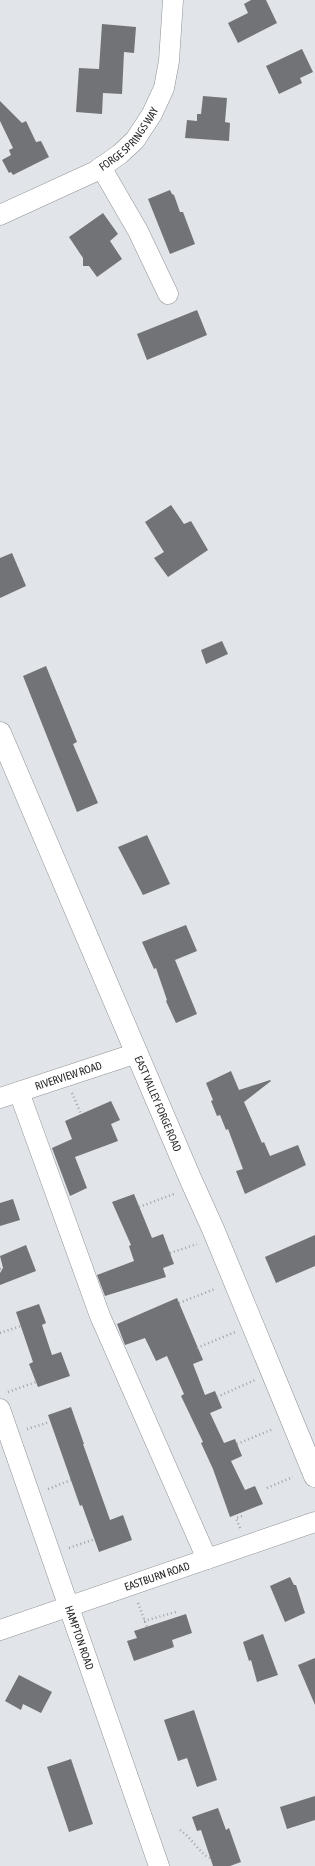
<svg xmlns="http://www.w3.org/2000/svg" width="315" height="1866" viewBox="0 0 315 1866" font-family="'Asap Condensed',sans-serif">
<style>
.building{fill:#717377}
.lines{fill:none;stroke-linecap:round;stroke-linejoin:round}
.minor-casing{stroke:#8f9296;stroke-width:21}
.major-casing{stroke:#8f9296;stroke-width:23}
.path{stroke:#a0a3a6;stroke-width:2.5;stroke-dasharray:1 3;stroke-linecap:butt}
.minor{stroke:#fff;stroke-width:20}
.major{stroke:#fff;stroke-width:22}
.labels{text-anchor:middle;stroke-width:3;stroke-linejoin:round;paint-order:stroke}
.street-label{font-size:11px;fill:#262729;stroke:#e1e4e8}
</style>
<rect width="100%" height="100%" fill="#e1e4e8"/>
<!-- building -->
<g class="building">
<path d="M251,0H266L277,23L238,43L228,23L248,13L244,4Z"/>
<path d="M102,24L136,27L134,53L124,52L122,94L103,93L102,114L76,112L79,68L99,69Z"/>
<path d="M302,49L313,72L300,78L302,83L279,94L266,66Z"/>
<path d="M203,96L227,98L225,122L230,123L229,141L185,138L187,120L197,121V114H201Z"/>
<path d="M0,101L22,123L26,121L36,142L41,141L49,157L13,175L11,172L9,173L2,160L11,155L9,150L13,148L0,121Z"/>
<path d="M170,190L172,194L174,195L180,212H183L195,244L170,254L148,199Z"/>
<path d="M103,213L118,234L110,241L122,259L97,277L89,266H83V258L69,237Z"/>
<path d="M197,310L207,335L147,360L137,334Z"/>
<path d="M171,505L184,524L191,521L208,550L168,577L154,558L164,552L145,522Z"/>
<path d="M12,553L26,586L0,598V558Z"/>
<path d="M222,641L228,654L206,664L201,650Z"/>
<path d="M46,666L77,742L73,744L98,803L77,812L23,676Z"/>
<path d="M147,835L170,884L143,895L118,847Z"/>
<path d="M186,925L197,951L175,960L197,1014L176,1023L166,1001L167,1000L156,968L154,969L142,942Z"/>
<path d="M231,1071L239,1090L270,1080L271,1081L244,1102L262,1143L264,1142L270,1156L298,1145L306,1165L245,1194L236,1171L243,1169L228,1129L226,1130L220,1115L217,1116L211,1101L213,1100L206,1083Z"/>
<path d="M111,1101L120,1120L111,1124L118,1141L75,1157L87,1188L70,1196L52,1148L72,1139L65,1121Z"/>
<path d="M134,1194L152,1238L163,1234L174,1264L163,1268L166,1277L105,1296L97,1275L134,1261L129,1246L131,1245L112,1202Z"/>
<path d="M13,1199L20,1220L0,1226V1203Z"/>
<path d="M315,1235V1266L276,1283L265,1257Z"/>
<path d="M26,1245L36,1271L0,1285V1273L3,1268L0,1256Z"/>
<path d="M177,1298L203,1360L193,1364L205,1395L215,1391L222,1408L210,1413L224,1443L235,1439L242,1456L231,1461L245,1490L255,1486L263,1504L230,1517L213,1469L201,1443L203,1442L181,1396L184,1394L167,1356L156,1361L145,1338L125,1345L117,1324Z"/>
<path d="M39,1304L46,1323L42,1325L52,1355L61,1352L70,1376L38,1387L29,1364L33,1362L16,1312Z"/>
<path d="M71,1407L84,1444H83L110,1520L123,1515L132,1540L99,1552L82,1505L80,1506L48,1415Z"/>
<path d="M290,1577L294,1585H296L305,1613L285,1622L270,1586Z"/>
<path d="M186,1614L192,1633L172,1640L174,1647L134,1661L127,1641L137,1638L134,1631Z"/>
<path d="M263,1634L278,1675L257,1682L251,1660L249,1661L243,1642Z"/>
<path d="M315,1658V1705L298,1665Z"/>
<path d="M19,1675L52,1692L41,1713L23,1704L21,1710L5,1701Z"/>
<path d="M194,1710L217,1780L197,1787L187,1758L178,1761L164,1720Z"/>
<path d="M71,1759L93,1824L69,1832L47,1767Z"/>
<path d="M315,1796V1820L287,1829L280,1807Z"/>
<path d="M218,1808L226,1830L229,1828L241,1862L230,1866H213L201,1830L197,1831L192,1817Z"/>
</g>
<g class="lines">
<defs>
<g id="minor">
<path d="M101,167L138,231L168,294"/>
<path id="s1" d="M0,215L96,171L120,154L135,140L152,114L164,88L169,61L173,0"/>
<path d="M19,1092L100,1316L207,1559"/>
<path id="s2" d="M0,1098L137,1053"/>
<path id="s3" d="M0,1409L159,1866"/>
<path id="s4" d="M0,1630L315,1522"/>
</g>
<g id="major">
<path id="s5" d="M0,733L190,1178L213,1229L315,1476"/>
</g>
</defs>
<!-- minor casing -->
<use href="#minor" class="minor-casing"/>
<!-- major casing -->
<use href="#major" class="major-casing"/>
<!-- path -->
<g class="path">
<path d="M72,1093L81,1114"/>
<path d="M139,1207L174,1194"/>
<path d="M170,1253L197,1244"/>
<path d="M0,1269L3,1268"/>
<path d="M179,1303L215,1289"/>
<path d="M0,1333L21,1326"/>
<path d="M197,1348L235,1332"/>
<path d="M8,1392L36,1382"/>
<path d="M217,1397L255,1380"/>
<path d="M27,1429L50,1422"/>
<path d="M237,1444L273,1429"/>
<path d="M267,1488L293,1477"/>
<path d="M48,1489L71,1480"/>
<path d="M240,1528L236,1518L242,1516"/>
<path d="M69,1548L95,1539"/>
<path d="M138,1603L147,1627"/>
<path d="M144,1621L176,1612"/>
<path d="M180,1830C191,1837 201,1855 210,1858"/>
</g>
<!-- minor -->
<use href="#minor" class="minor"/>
<!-- major -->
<use href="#major" class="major"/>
</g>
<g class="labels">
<!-- street labels -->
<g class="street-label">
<text dy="4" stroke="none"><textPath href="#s1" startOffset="152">FORGE SPRINGS WAY</textPath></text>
<text dy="4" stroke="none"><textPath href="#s2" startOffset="72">RIVERVIEW ROAD</textPath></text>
<text dy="4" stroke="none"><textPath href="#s5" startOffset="403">EAST VALLEY FORGE ROAD</textPath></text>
<text dy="4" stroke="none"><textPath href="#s4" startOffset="166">EASTBURN ROAD</textPath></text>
<text dy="4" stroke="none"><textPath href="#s3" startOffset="242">HAMPTON ROAD</textPath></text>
</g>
</g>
</svg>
